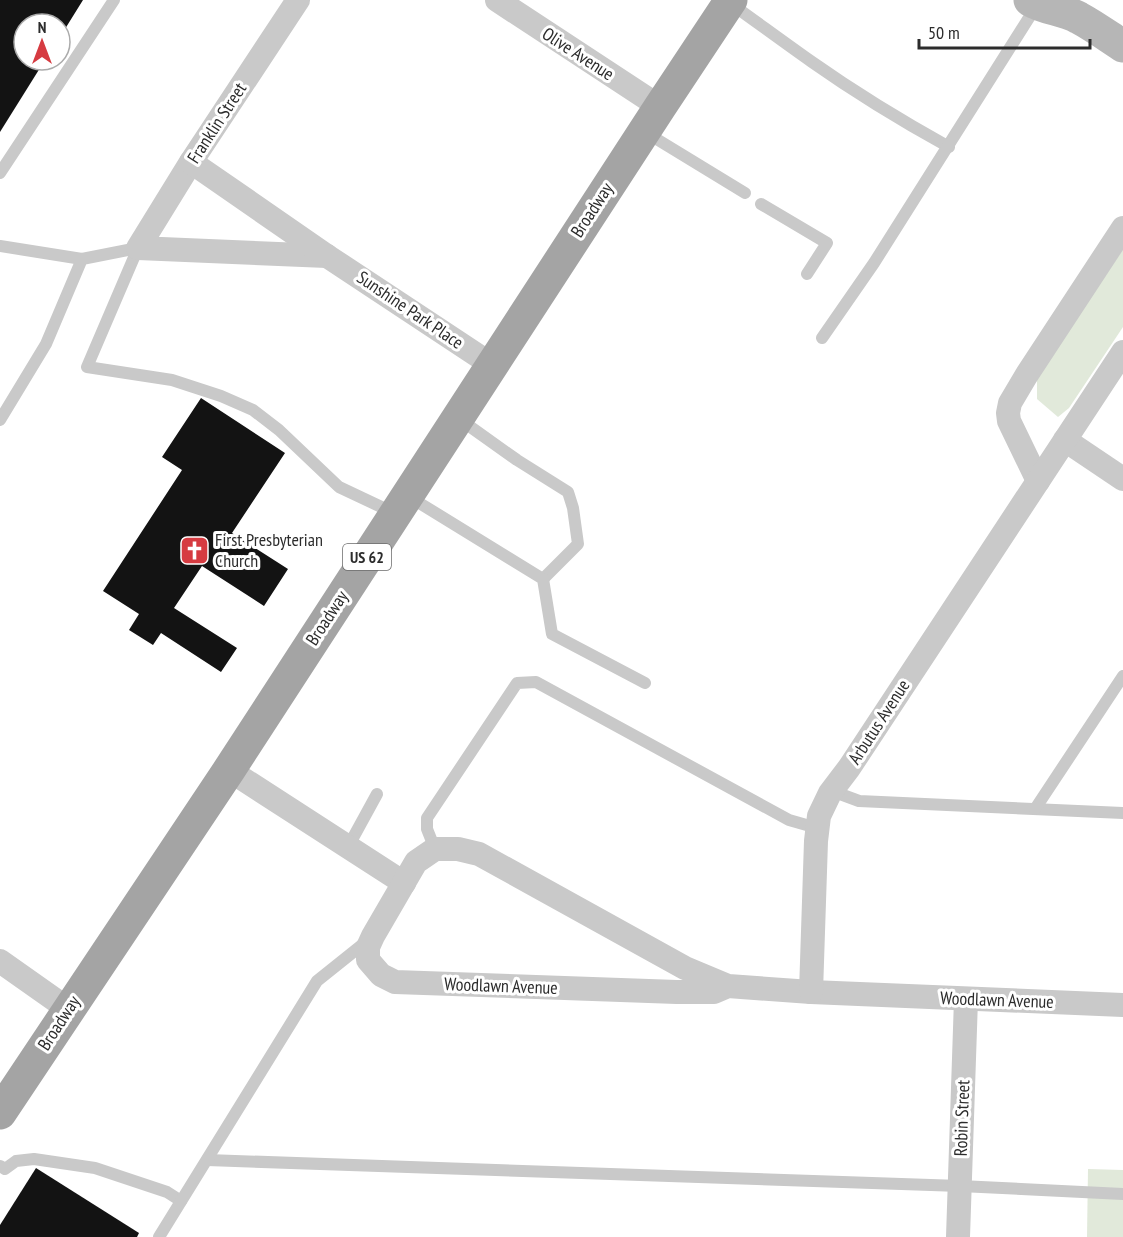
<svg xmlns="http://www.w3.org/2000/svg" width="1123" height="1237" viewBox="0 0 1123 1237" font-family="'PT Sans Narrow',sans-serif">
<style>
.green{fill:#e1e9da}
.building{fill:#131313}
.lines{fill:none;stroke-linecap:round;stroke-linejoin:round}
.lane{stroke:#c9c9c9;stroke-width:12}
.street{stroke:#c9c9c9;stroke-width:24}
.secondary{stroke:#b6b6b6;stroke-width:33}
.primary{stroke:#a4a4a4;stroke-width:33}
.labels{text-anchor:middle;stroke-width:6;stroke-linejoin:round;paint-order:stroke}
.shield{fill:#fff;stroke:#6b6b6b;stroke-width:1.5}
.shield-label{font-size:16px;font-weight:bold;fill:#2c2c2c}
.street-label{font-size:18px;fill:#2c2c2c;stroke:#fff}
.poi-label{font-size:18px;fill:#2c2c2c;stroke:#fff;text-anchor:start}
</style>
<rect width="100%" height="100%" fill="#fff"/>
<!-- green -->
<g class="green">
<path d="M1123,249V327L1069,408L1058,417L1037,399V377Z"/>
<path d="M1088,1169L1123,1170V1237H1087Z"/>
</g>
<!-- building -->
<g class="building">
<path d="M0,0H83L60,37V24H24V60H45L0,132Z"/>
<path d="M201,398L285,453L232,533L288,569L264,606L202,566L174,608L237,648L221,672L161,633L153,645L129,630L139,614L103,591L182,470L162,457Z"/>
<path d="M36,1168L139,1233L137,1237H0V1225Z"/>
</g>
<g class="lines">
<!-- lane -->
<g class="lane">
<path d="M730,3C758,23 785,43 812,62C856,93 902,121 949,147"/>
<path d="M645,132L745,193"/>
<path d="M0,173L114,0"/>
<path d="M761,204L827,243L807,274"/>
<path d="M0,246L82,259"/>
<path d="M138,248L87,367L172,380L221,396L253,410L279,430L339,487L394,513"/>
<path d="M822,338L874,263L1037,5"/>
<path d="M458,418L517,460L568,492L573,508L578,544L543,579"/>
<path d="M0,420L46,344L82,259L138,248"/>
<path d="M408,496L543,579L552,634L645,683"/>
<path d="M832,791L859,801L1123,813"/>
<path d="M1035,809L1123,676"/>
<path d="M348,847L377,794"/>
<path d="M435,849L427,829V818L517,683L536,682L789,820L817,828"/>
<path d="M207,1160L960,1186L1123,1194"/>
<path d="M0,1166L5,1169L16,1161L34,1159L95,1168L167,1192L181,1201"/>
<path d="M159,1237L317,981L367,941"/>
</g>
<!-- street -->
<g class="street">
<path d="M298,0L191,162L138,248L327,256"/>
<path d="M497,0L660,107"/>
<path d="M191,162L327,256L492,365"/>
<path d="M1065,440L1123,479"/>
<path d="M1038,481L1009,421L1008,413L1010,403L1026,376L1123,228"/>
<path d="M229,770L404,883"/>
<path d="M0,961L68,1009"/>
<path d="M728,986L714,992H677L395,982L381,975L368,960V947L373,936L416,862L435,849H458L479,854L685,968L728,986L811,992L1123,1005"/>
<path d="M811,992L816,841L819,816L830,793L849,768L1123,352"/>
<path d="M958,1237L966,999"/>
</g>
<!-- secondary -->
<path class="secondary" d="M1030,0C1045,9 1063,9 1079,18C1094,26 1109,37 1123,46"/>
<!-- primary -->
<path class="primary" d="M0,1113L229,770L660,107L731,0"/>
</g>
<!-- icons -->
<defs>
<symbol id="church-square" viewBox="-11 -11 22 22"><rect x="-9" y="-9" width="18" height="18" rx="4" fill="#d63b41" stroke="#fff"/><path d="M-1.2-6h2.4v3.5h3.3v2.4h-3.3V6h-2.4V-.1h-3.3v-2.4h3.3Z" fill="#fff"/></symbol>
</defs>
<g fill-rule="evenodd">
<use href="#church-square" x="178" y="534" width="33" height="33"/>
</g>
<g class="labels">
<!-- shield labels -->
<rect class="shield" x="343" y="544" width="48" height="26" rx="4.5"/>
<g class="shield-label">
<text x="367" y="563">US 62</text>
</g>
<!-- street labels -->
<g class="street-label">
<text transform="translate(578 54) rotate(33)" y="6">Olive Avenue</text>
<text transform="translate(217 123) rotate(-57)" y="6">Franklin Street</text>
<text transform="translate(592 210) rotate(-57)" y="6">Broadway</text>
<text transform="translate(410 310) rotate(34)" y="6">Sunshine Park Place</text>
<text transform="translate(327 618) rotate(-57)" y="6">Broadway</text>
<text transform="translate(879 722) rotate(-57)" y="6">Arbutus Avenue</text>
<text transform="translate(501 986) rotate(2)" y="6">Woodlawn Avenue</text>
<text transform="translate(997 1000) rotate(2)" y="6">Woodlawn Avenue</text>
<text transform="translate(59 1023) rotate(-57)" y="6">Broadway</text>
<text transform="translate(962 1118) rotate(-88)" y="6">Robin Street</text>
</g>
<!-- poi labels -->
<g class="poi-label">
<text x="215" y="546">First Presbyterian<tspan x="215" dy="21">Church</tspan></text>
</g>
</g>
<!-- north arrow -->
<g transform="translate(42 42)"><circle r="28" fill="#ffffff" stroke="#ababab" stroke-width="1.5"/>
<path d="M0-4.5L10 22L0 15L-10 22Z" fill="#d63b41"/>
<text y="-9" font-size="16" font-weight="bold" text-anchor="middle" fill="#2c2c2c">N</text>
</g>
<!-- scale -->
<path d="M919 39v9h171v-9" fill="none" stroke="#2c2c2c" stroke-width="3"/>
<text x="928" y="39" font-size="18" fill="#2c2c2c" stroke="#ffffff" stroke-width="4.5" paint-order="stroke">50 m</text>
</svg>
